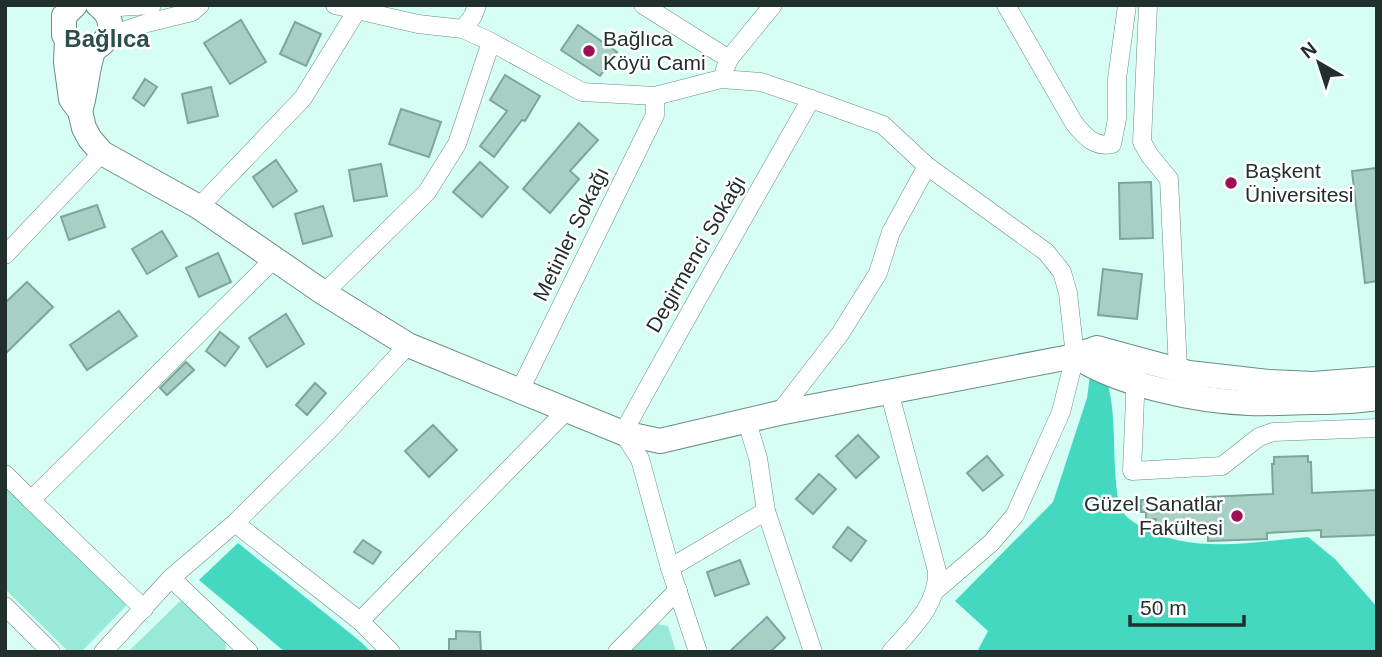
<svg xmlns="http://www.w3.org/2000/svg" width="1382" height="657" viewBox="0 0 1382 657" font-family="Helvetica,sans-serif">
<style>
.green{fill:#99e9d8}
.forest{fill:#45d8c0}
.building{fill:#a8cfc6;stroke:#7fa49c;stroke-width:2}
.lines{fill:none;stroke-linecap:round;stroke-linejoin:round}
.street-casing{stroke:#688d84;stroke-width:19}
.secondary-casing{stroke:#688d84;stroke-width:26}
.street{stroke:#fff;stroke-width:18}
.secondary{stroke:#fff;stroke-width:24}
.poi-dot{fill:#a00f55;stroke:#fff;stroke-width:2.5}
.labels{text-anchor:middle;stroke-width:5;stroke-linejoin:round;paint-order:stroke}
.poi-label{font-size:21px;fill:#21302d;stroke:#fff;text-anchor:start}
.street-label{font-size:21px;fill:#21302d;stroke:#fff}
.quarter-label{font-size:24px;font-weight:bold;fill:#2c4f48;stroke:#fff}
</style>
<rect width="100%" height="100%" fill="#d6fef5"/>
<!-- green -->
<g class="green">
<path d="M5,482L124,600L126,606L82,651L69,652L5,589Z"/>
<path d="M180,601L188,604L225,640L226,652H128Z"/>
<path d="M652,623L668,626L676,652H625Z"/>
</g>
<!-- forest -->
<g class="forest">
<path d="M1090,376L1107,381C1118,420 1111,463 1119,503C1121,514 1131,521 1140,526C1192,555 1251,542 1308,537L1335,559L1377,607V652H977L988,631L955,601L1053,502L1087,398Z"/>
<path d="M238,543L361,642L371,652H285L199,580Z"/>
</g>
<!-- building -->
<g class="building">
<path d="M241,20L266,62L230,84L204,43Z"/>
<path d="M295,22L321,34L306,66L280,54Z"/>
<path d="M578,25L617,52L600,76L561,50Z"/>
<path d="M505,75L540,96L525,121L522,120L494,157L480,146L507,111L490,100Z"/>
<path d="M145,79L157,87L144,106L133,98Z"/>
<path d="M211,87L218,116L188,123L182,94Z"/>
<path d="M401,109L441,122L429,157L389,144Z"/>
<path d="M579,123L598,140L570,171L579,179L550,213L523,189Z"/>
<path d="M276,160L297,191L273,207L253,177Z"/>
<path d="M480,162L508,187L482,217L453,192Z"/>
<path d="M381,164L387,196L354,201L349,170Z"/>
<path d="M1377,168V281L1365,283L1352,171Z"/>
<path d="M1151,182L1153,238L1120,239L1119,183Z"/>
<path d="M97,205L105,227L69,240L61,217Z"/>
<path d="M323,206L332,236L303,244L295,214Z"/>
<path d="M162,231L177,256L147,274L132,249Z"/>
<path d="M218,253L231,282L199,297L186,268Z"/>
<path d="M1103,269L1142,274L1137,319L1098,315Z"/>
<path d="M27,282L53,307L5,354V303Z"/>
<path d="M119,311L137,336L87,370L70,345Z"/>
<path d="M286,314L304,344L267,367L249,338Z"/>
<path d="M220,332L239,347L225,366L206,351Z"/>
<path d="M186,362L194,370L167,395L160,388Z"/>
<path d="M315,383L326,393L307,415L296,405Z"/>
<path d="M433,425L457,450L429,477L405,451Z"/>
<path d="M858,435L879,457L856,478L836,456Z"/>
<path d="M987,456L1003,475L983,491L967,473Z"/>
<path d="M1308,456V462H1311L1312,493L1377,490V535L1321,537V530L1267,533V539L1208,541V535H1171V529H1156V519H1146V512H1141V500H1207V497L1273,494L1272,464H1274V457Z"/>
<path d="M819,474L836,489L813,514L796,499Z"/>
<path d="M848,527L866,541L851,561L833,547Z"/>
<path d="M363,540L381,552L373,564L354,552Z"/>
<path d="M740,560L749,584L715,596L707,572Z"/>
<path d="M767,617L785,638L770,652H729Z"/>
<path d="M456,631L480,632L481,652H449V639H456Z"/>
</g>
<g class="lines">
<defs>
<g id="street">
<path d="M335,5L418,24L463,29L491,42L582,92L655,96L721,79L761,82L811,99L883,125L927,166L1046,252L1062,272L1068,293L1075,356L1061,412L1015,515L991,543L935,591"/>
<path d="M643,5L729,59"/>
<path d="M1006,5L1074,123C1084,136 1095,148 1112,144L1117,119V79L1127,5"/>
<path d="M1148,5L1142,142L1150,156L1169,179L1178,370"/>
<path d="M101,8L152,5"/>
<path d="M463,29L473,16L477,5"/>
<path d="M108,36L147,23L192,12L200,5"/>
<path d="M725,69L729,59L773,5"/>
<path d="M199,207L303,98L356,12"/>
<path d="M5,255L102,153"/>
<path d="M324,293L427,192L457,144L491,42"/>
<path d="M1136,373L1132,471L1222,466L1259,437L1273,432L1377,428"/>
<path d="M520,390L655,115V96"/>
<path d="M889,391L937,571C938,605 912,628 891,652"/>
<path d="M779,413L840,334L878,273L891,232L927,166"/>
<path d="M5,474L31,500"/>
<path d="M766,511L813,652"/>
<path d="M235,523L360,621L391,652"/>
<path d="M670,568L766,511L758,458L747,422"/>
<path d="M171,578L249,652"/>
<path d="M5,606L51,652"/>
<path d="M144,609L31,500L274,259"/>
<path d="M360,621L567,410"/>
<path d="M103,652L171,578L235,523L327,432L408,345"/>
<path d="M617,652L678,590"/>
<path d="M698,652L670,568L640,459L623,433C684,321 748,210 811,99"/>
</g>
<g id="secondary">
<path d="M75,5L64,16V35C84,73 133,31 98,5"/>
<path d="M67,40L66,62L71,99L80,111L84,128L90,139L102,153L199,207L324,293L408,345L623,433L660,441L779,413L1075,356L1097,348L1189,373L1268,382L1313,384L1377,379"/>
<path d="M80,111C87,90 86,69 94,49"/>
<path d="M1075,356C1120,385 1196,401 1249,403C1270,404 1292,402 1313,402C1334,402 1355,402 1377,398"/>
</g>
</defs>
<!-- street casing -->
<use href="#street" class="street-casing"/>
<!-- secondary casing -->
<use href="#secondary" class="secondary-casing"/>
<!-- street -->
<use href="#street" class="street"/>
<!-- secondary -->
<use href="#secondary" class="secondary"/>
</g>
<!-- markers -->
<g class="poi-dot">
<circle cx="589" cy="51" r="7"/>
<circle cx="1231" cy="183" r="7"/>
<circle cx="1237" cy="516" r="7"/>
</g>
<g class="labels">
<!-- poi labels -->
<g class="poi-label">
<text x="603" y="46">Bağlıca<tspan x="603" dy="24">Köyü Cami</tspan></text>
<text x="1245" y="178">Başkent<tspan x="1245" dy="24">Üniversitesi</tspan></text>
<text x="1223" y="511" text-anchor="end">Güzel Sanatlar<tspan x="1223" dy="24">Fakültesi</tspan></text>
</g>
<!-- street labels -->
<g class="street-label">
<text transform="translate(571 234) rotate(-64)" y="7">Metinler Sokağı</text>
<text transform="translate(696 254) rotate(-60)" y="7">Degirmenci Sokağı</text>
</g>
<!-- quarter labels -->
<g class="quarter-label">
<text x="107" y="47">Bağlıca</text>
</g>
</g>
<!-- border -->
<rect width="1382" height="657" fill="none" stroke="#21302d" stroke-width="14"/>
<!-- north arrow -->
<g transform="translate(1319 63) rotate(321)" stroke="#ffffff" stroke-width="5" paint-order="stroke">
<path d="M0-5L12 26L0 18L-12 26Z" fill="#21302d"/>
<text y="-10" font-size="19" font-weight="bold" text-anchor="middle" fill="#21302d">N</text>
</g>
<!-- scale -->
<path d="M1130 615v10h114v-10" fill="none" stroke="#21302d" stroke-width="3.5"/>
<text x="1140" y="615" font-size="21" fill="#21302d" stroke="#ffffff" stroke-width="5" paint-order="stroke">50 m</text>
</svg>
